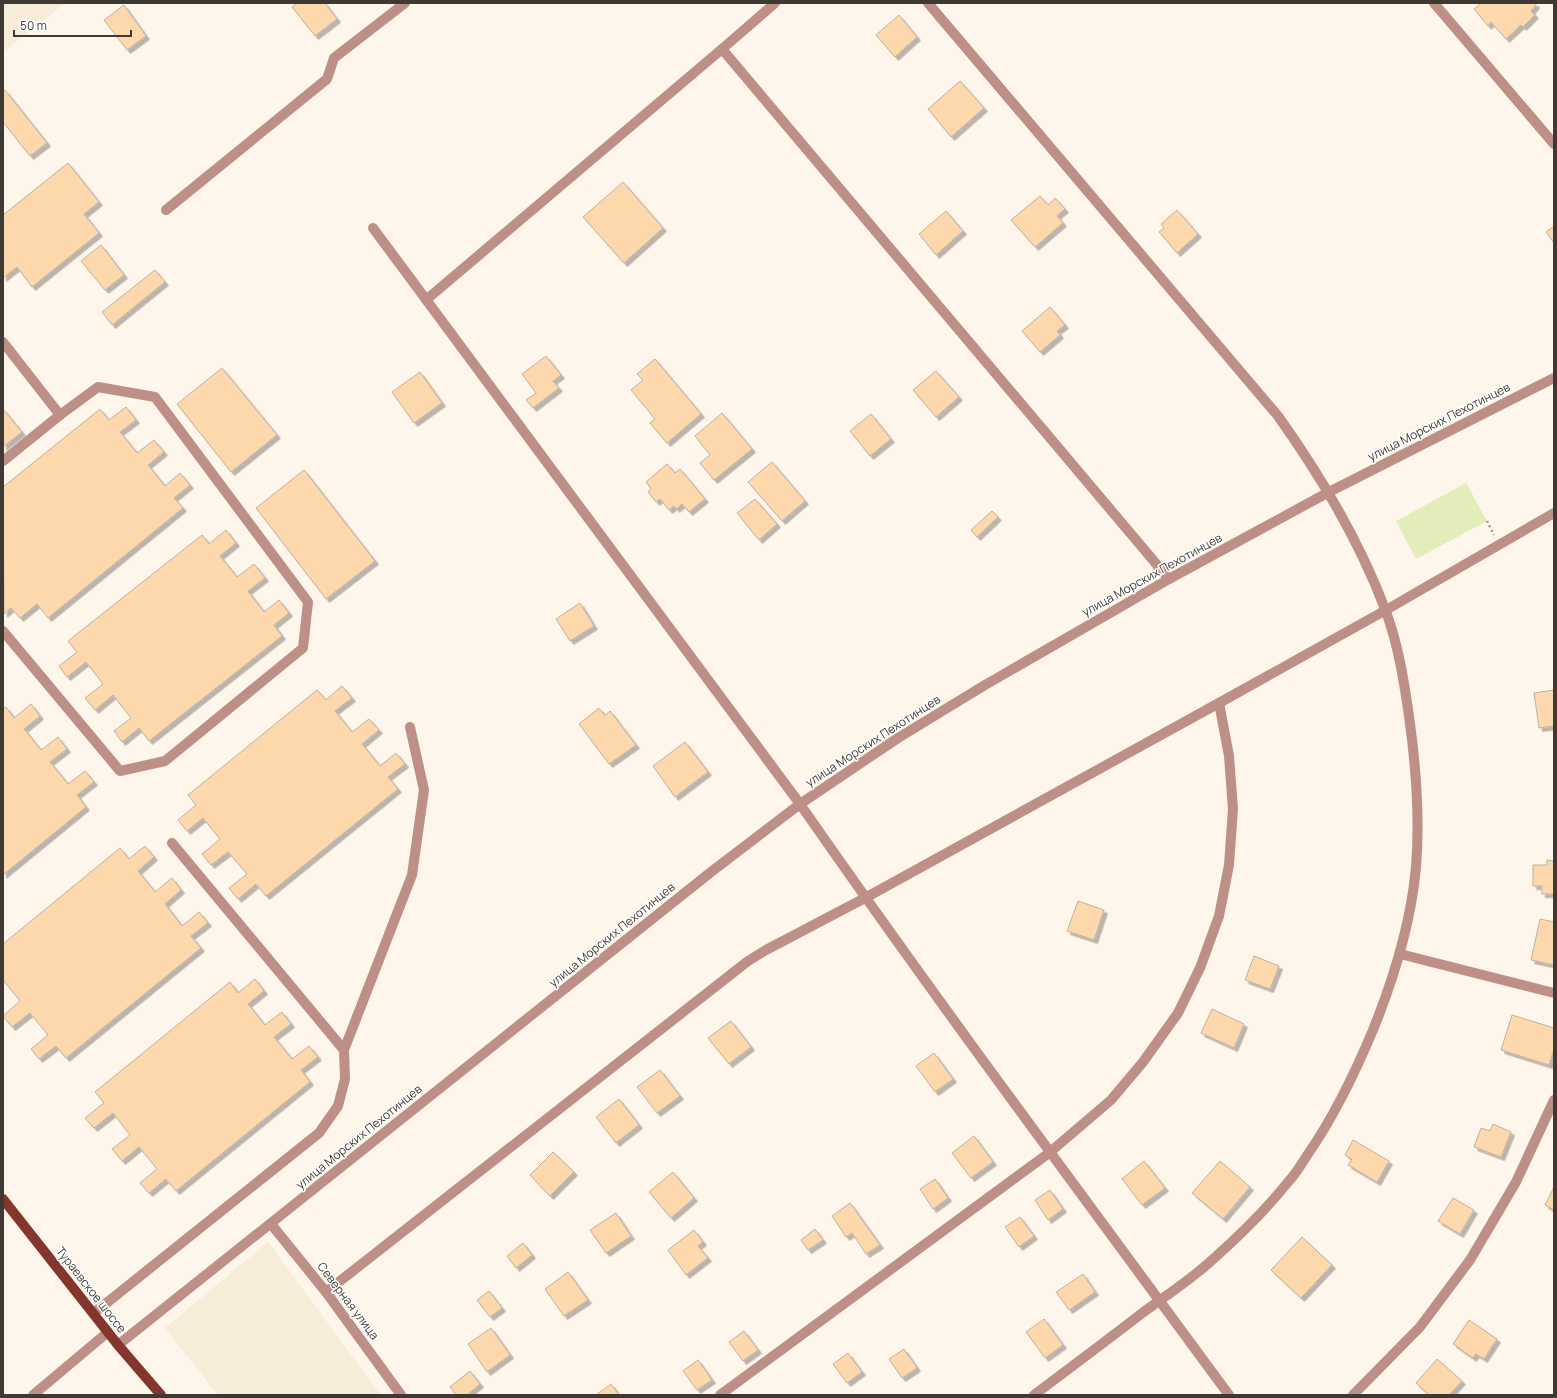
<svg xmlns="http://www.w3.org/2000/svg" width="1557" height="1398" viewBox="0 0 1557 1398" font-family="Manrope,sans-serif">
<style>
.industrial{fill:#f6ecd7}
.green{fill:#e3edbc}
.building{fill:#fdd8ad;stroke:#bfb1a1;filter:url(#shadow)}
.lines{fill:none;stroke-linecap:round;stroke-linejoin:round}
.path{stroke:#9d968d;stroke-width:2.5;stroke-dasharray:2 3;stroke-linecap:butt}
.minor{stroke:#bd8f87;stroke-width:10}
.major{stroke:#84362c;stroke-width:10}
.labels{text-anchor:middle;stroke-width:3;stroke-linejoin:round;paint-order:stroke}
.street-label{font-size:12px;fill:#3e3932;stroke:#fff}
</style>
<defs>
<filter id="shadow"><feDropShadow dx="3.5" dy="3.5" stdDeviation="0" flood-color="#0004"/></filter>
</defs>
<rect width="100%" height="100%" fill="#fef5eb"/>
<!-- industrial -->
<g class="industrial">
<path d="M3,3H65L3,52Z"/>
<path d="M268,1242L381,1395H218L165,1328Z"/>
</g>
<!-- green -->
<path class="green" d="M1466,483L1487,521L1416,559L1396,521Z"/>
<!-- building -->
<g class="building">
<path d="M297,3H325L337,19L315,36L292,7Z"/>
<path d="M1481,3H1535L1536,5L1531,11L1535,15L1523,27L1521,25L1506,39L1491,22L1488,26L1474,9Z"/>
<path d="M124,5L146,36L127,50L104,20Z"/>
<path d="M899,15L917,37L895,57L876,35Z"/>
<path d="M960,81L984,108L951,137L928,109Z"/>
<path d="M5,90L47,143L30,156L3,122V91Z"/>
<path d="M68,163L99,202L84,214L99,233L32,287L17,267L3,278V215Z"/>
<path d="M623,182L663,228L624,263L583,217Z"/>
<path d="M1040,196L1048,205L1055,198L1065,209L1057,216L1063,223L1035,247L1011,220Z"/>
<path d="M1177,210L1198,234L1177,253L1159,232L1164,228L1161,224Z"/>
<path d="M946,211L963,231L936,255L919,234Z"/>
<path d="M1554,226V243L1546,232Z"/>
<path d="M101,245L124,275L105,290L81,261Z"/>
<path d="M155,270L165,282L112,325L102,312Z"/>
<path d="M1050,307L1065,325L1057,331L1060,335L1040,352L1022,331Z"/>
<path d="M546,356L561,375L553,381L559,388L533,408L526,400L536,393L522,374Z"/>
<path d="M655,359L701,414L667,443L650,423L655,419L631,390L643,380L637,374Z"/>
<path d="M222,368L277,435L231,472L177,404Z"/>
<path d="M936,371L959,397L936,417L913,390Z"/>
<path d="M420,372L442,403L414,423L392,392Z"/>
<path d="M126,407L136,420L120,432L137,453L154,440L164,452L148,465L165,486L180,473L190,485L174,498L183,508L48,618L37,604L20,618L11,608L4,614L3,487L100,409L109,420Z"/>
<path d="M3,409L22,432L3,447Z"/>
<path d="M722,413L752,449L714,480L700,463L710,455L695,436Z"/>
<path d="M871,414L891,439L870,456L850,431Z"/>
<path d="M772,462L805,501L782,521L748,482Z"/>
<path d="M667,464L675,473L680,469L705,499L689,512L682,504L676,509L674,506L669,510L660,499L656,502L648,492L651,489L646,482Z"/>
<path d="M304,470L375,561L326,599L256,508Z"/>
<path d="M755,499L777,524L759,540L737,513Z"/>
<path d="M992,511L998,517L977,537L971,530Z"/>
<path d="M226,530L236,543L220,556L237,577L254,564L265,578L248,591L264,612L279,600L289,613L274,625L282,636L149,741L139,728L122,742L114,731L131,718L113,695L95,710L85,698L103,684L86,662L67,677L59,666L77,652L68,641L202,535L209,544Z"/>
<path d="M580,603L594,626L570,641L556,619Z"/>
<path d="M342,686L352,698L335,711L352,732L369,719L379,730L362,744L380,766L396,753L405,764L388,777L398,789L266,896L256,884L238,899L229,888L247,874L228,852L211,865L202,854L220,839L203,818L187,831L178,820L196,805L188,795L317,690L326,700Z"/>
<path d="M1554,690V726L1539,728L1534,693Z"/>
<path d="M31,704L40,716L24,729L41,750L58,737L67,749L50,762L68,784L85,771L94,782L77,795L86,807L3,875V709L6,707L14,718Z"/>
<path d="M599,708L605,716L610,711L636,745L609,764L579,724Z"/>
<path d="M685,742L708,772L675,797L653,766Z"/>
<path d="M145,846L154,857L138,871L155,892L172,878L181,890L165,904L182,926L199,912L208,923L191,936L201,948L66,1058L56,1046L39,1059L31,1049L48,1035L30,1013L12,1027L3,1016L20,1001L3,980V944L120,848L129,859Z"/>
<path d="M1547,860L1554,861V894H1542V886H1533V865H1547Z"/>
<path d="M1078,901L1104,910L1094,940L1067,931Z"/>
<path d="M1540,919L1554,922V965L1531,960Z"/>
<path d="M1254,956L1279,966L1270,989L1245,980Z"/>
<path d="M255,979L264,991L248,1004L265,1025L282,1012L291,1024L274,1037L292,1059L309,1046L318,1057L301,1070L310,1082L176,1191L166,1179L149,1193L140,1183L157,1169L139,1147L122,1161L112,1149L130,1135L113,1113L94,1128L85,1118L104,1103L95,1092L230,982L238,993Z"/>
<path d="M1212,1009L1244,1024L1234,1048L1201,1033Z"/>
<path d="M1512,1015L1554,1028V1049L1549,1065L1501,1050Z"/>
<path d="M731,1021L751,1047L729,1064L708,1038Z"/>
<path d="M934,1053L953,1079L935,1092L916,1066Z"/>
<path d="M660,1070L680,1096L657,1113L637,1087Z"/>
<path d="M619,1099L639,1125L616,1143L596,1117Z"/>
<path d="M1493,1124L1511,1132L1501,1157L1474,1147L1481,1128L1490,1131Z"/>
<path d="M974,1136L993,1162L971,1178L952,1153Z"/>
<path d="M1353,1140L1389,1161L1377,1182L1348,1165L1352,1159L1345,1155Z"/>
<path d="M553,1152L574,1172L550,1196L530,1175Z"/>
<path d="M1144,1161L1165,1188L1142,1205L1122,1179Z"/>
<path d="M1220,1161L1250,1187L1223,1219L1192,1193Z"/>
<path d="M673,1172L694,1198L671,1218L649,1192Z"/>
<path d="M935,1179L948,1198L933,1209L920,1189Z"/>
<path d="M1554,1187V1210L1545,1205Z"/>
<path d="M1050,1190L1063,1209L1048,1220L1035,1200Z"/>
<path d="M1453,1198L1474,1210L1460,1234L1438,1221Z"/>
<path d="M850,1203L880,1245L866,1254L852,1233L846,1237L832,1216Z"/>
<path d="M616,1213L631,1236L606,1253L590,1230Z"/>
<path d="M1020,1217L1034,1236L1019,1247L1005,1227Z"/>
<path d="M815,1229L823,1240L808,1250L801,1240Z"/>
<path d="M694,1230L703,1242L698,1246L708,1258L686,1275L668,1250Z"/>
<path d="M1302,1237L1332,1265L1301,1298L1271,1270Z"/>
<path d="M523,1243L532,1255L516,1268L507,1256Z"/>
<path d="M568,1272L588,1300L564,1316L545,1289Z"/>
<path d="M1083,1274L1095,1292L1069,1310L1056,1292Z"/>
<path d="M489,1291L502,1308L490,1317L477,1300Z"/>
<path d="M1044,1319L1063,1345L1045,1358L1026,1332Z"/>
<path d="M1469,1320L1497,1339L1484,1359L1476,1354L1473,1358L1453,1344Z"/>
<path d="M491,1328L510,1355L487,1372L468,1344Z"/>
<path d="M744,1331L758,1350L743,1361L729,1342Z"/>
<path d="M904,1349L917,1368L902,1378L889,1359Z"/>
<path d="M848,1353L862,1372L847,1383L833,1364Z"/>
<path d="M1437,1359L1462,1381L1449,1395H1429L1416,1383Z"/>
<path d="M698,1360L712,1380L697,1390L683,1371Z"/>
<path d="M470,1371L480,1384L467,1395H456L450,1387Z"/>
<path d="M611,1384L619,1395H596Z"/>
</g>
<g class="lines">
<!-- path -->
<path class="path" d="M1487,521L1494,535"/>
<!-- minor -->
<g class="minor">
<path d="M928,3L1278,416C1320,475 1359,540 1385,609C1398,643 1404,681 1409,716C1416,766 1420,818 1416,867C1411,924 1394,978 1373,1030C1355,1073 1335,1115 1308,1154C1302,1163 1296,1174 1288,1182C1265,1211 1238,1237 1211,1261C1189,1281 1164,1297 1141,1314C1106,1341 1070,1368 1034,1395"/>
<path d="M1434,3L1554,144"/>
<path d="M722,49L1169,579"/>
<path d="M166,210L327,79L334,58L405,3"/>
<path d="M373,228L800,804C939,1004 1085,1199 1229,1395"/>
<path d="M426,300L722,49L775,3"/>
<path d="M3,342L60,415"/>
<path d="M3,461L60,415L98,387L155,397L308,602L303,648L165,761L120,771L3,631"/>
<path d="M1400,954L1554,993"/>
<path d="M344,1050L412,875L424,790L410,727"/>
<path d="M271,1224L326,1292L401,1395"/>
<path d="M326,1292L748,961L766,950L865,898L1219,703L1386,610L1554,513"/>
<path d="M94,1313L319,1133L338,1106L345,1079L344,1050L172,843"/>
<path d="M118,1345L711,872L800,804L898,738L985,685L1169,579L1329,492L1554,378"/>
<path d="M33,1395L108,1332"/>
<path d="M720,1395L1049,1153L1111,1100L1143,1062L1178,1013L1200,968L1219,916L1229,865L1233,809L1229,756L1219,703"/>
<path d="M1353,1395L1420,1327L1470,1260L1516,1182L1554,1100"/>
</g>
<!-- major -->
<path class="major" d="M3,1199L118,1345L161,1395"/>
</g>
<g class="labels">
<!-- street labels -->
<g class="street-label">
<text transform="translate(1439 422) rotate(-27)" y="4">улица Морских Пехотинцев</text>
<text transform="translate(1152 575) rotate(-29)" y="4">улица Морских Пехотинцев</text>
<text transform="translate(873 741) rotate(-33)" y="4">улица Морских Пехотинцев</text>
<text transform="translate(612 935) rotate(-39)" y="4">улица Морских Пехотинцев</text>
<text transform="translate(359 1137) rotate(-39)" y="4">улица Морских Пехотинцев</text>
<text transform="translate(91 1290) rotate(52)" y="4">Тураевское шоссе</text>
<text transform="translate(348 1301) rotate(53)" y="4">Северная улица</text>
</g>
</g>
<!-- border -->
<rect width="1557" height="1398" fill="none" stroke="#3e3932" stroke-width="8"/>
<!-- scale -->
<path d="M14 30v6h117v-6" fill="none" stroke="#3e3932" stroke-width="2"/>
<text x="20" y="30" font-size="12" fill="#3e3932" stroke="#ffffff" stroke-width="3" paint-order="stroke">50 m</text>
</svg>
